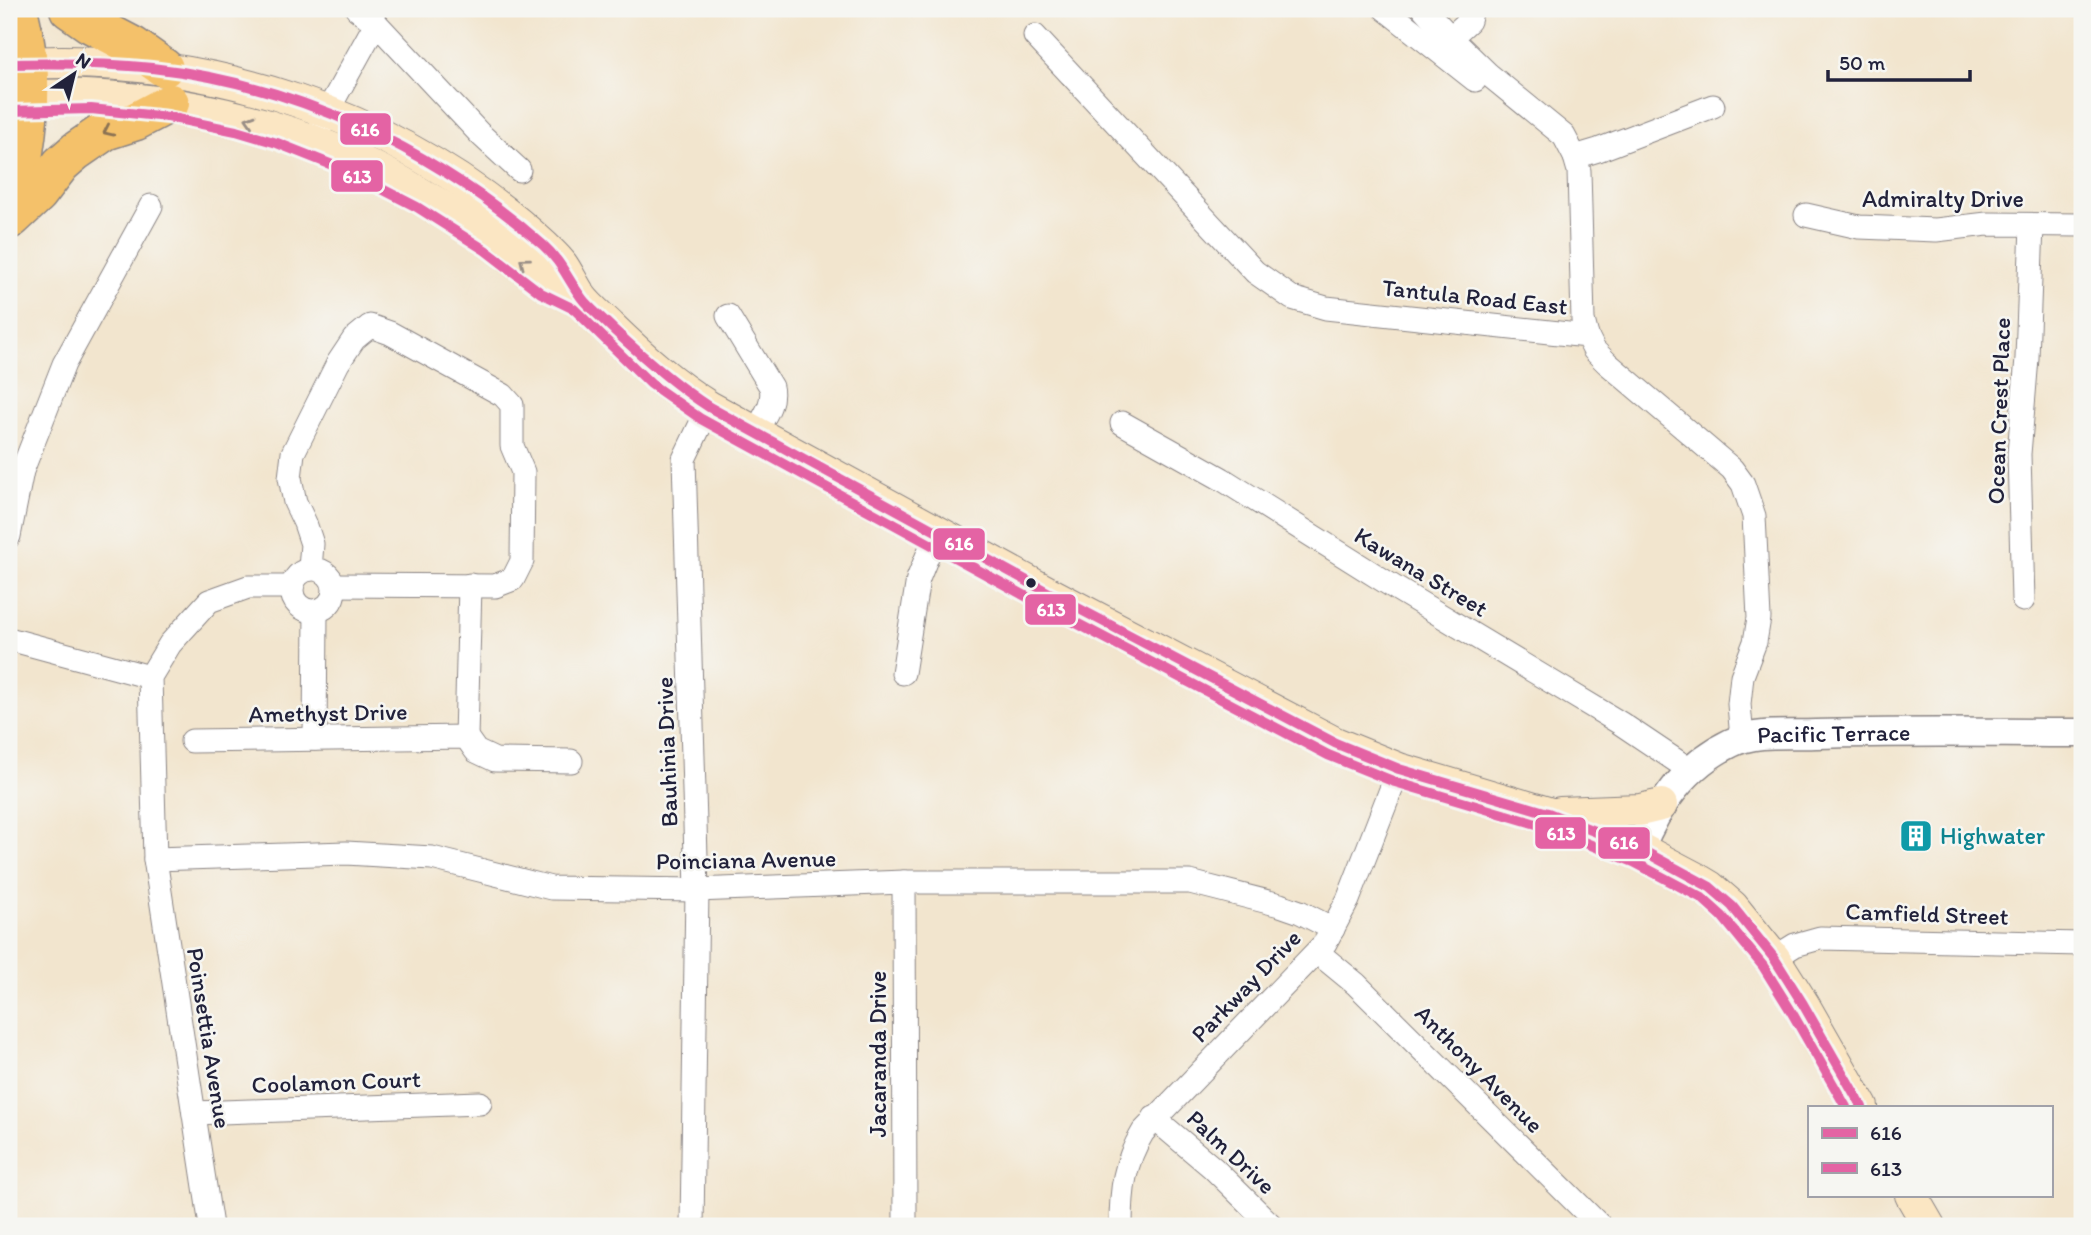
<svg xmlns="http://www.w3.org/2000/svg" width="2091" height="1235" viewBox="0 0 2091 1235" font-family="Itim,sans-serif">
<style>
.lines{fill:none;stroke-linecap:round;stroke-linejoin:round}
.minor-casing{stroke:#8a8484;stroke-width:25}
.tertiary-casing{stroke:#8a8484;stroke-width:31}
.secondary-casing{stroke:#8a8484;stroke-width:34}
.motorway-casing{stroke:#8a8484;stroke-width:41}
.minor{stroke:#fff;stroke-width:23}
.tertiary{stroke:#fff;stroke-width:28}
.secondary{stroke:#fbe6c3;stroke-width:32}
.motorway{stroke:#f4c16a;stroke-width:38}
.bus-1-casing{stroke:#f6f6f2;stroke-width:16}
.bus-2-casing{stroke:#f6f6f2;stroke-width:16}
.bus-1{stroke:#e463a4;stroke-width:10}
.bus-2{stroke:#e463a4;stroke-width:10}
.oneway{stroke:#998e86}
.oneway2{stroke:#8b7252}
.bus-dot{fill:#22223b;stroke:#f6f6f2;stroke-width:2.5}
.labels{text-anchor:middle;stroke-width:5;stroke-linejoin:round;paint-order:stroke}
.street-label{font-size:24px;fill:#22223b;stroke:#f6f6f2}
.culture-label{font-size:24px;fill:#0d838f;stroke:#f6f6f2;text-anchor:start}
.line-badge{stroke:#f6f6f2;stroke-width:2.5}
.badge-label{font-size:19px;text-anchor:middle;font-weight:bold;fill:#fff}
</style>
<rect width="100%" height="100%" fill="#f6f6f2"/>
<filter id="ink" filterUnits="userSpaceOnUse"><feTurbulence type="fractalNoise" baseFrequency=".0143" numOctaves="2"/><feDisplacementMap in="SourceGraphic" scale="14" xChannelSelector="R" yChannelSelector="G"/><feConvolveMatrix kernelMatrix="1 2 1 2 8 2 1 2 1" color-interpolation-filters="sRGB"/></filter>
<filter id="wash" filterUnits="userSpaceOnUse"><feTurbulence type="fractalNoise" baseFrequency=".00686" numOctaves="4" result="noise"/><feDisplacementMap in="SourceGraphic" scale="28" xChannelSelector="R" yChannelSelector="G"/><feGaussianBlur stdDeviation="1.57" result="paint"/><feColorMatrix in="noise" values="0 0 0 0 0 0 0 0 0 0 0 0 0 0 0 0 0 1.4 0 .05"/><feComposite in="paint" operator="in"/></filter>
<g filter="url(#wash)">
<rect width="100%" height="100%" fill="#f2e5ce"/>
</g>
<g filter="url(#ink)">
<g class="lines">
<defs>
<g id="minor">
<path d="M1385,9L1475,80"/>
<path d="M1424,9L1450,37L1488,74L1564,136L1575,157L1579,171L1583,320L1587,336"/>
<path d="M376,23L480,134L519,170"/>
<path d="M1035,36L1255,272L1292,298L1326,308L1587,336L1594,350L1607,363L1732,469L1743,484L1754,516L1759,618L1755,642L1742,676L1739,704L1742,739"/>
<path d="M1439,48L1469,21L1472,9"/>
<path d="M321,126L327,112L376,23L357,9"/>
<path d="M1575,157L1598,150L1713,106"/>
<path d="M1806,215L1859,227L1936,230L1987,224L2082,225"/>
<path d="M728,316L771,387C775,404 763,418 755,433"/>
<path d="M1122,423L1222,479L1397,589L1620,723L1690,770"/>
<path d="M9,536L22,471L64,364L151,206"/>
<circle cx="313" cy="590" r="21"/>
<path d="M310,569L312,544L305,523L295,502L290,478L293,453L338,363L354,339L370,326L390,333L503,395L512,405V446L523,472L522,561L513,579L495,586L334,585"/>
<path d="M2023,600L2019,454L2027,358L2032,225"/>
<path d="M9,639L150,677"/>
<path d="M903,673L918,579L937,532"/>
<path d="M466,737L470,585"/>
<path d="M315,739L316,611"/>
<path d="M192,741L466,737L476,751L495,760L571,761"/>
<path d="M155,859L346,853L432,858L551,888L697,890L904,882H1190L1280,905L1300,912L1333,929"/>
<path d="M904,882L905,1226"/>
<path d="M1317,952L1356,984L1600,1226"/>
<path d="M1774,958L1795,945L1820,938L2082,944"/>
<path d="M194,1113L480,1103"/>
<path d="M1154,1118L1213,1168L1272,1226"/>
<path d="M211,1226L155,859L150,677L170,644L209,601L248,587H292"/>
<path d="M692,1226L697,890L684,459L709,407"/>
<path d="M1121,1226C1121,1190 1124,1163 1143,1132L1325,943L1348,900L1399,769"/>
</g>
<g id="tertiary">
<path id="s1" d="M1640,849C1657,805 1687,764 1731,743C1755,731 1789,735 1816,734C1904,731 1993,733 2082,733"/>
</g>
<g id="secondary">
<path d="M9,64C203,50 400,114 544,246C550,252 557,258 562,265C569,275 574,287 581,297C589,308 601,317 611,327C642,357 672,384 709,407L1049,593L1335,743L1399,769L1548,813L1640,849L1695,878L1710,887L1732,906L1774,958L1803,1004L1862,1107"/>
<path d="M9,97C154,88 300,119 425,196C449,210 473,226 496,242C513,254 530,268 547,280C557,287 570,291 580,297"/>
<path d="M1560,813L1640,810L1661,805"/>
<path d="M1911,1195L1929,1226"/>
</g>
<g id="motorway">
<path d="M69,9L89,23L133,46L164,68"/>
<path d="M9,219C23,169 33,116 28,63C26,45 22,26 18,9"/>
<path d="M11,219L38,194L61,164L76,151L105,131L136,121L170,103"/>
</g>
</defs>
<!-- minor casing -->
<use href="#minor" class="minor-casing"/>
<!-- tertiary casing -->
<use href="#tertiary" class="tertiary-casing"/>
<!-- secondary casing -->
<use href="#secondary" class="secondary-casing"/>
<!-- motorway casing -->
<use href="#motorway" class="motorway-casing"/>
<!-- minor -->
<use href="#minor" class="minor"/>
<!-- tertiary -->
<use href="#tertiary" class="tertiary"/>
<!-- secondary -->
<use href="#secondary" class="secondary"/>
<!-- motorway -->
<use href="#motorway" class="motorway"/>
<defs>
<path id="bus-1" d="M9,64C57,63 104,63 152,68C297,84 435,150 543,245C563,263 568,281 584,301C593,311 604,320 614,330C644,358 675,385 709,407L1049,593L1335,743L1399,769L1548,813L1640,849L1710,887L1732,906L1774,958L1803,1004L1862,1107"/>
<path id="bus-2" d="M9,111L91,109L168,117L236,131L277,143L345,170L417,207L485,250L541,293L574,309L651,384L701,419L1042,605L1328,755L1395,782L1543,826L1634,862L1702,898L1722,916L1763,966L1791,1011L1846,1107"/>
</defs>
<!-- bus-1 casing -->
<use href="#bus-1" class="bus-1-casing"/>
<!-- bus-2 casing -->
<use href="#bus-2" class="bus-2-casing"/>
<!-- bus-1 -->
<use href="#bus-1" class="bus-1"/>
<!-- bus-2 -->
<use href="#bus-2" class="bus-2"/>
</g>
<!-- one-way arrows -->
<defs><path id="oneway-chevron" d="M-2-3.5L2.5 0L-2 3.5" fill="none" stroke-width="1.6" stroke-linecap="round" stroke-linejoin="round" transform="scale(1.75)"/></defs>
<g class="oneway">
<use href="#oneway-chevron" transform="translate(250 120) rotate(-163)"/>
<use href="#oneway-chevron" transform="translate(524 262) rotate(-143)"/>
</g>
<use class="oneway2" href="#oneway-chevron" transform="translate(108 131) rotate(155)"/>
</g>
<!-- icons -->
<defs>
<symbol id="building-square" viewBox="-11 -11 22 22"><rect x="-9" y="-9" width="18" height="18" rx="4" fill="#0f9aa8" stroke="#f6f6f2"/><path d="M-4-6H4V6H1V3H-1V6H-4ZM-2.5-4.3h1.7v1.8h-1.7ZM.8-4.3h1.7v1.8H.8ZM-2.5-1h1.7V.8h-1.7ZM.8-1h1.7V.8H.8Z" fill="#fff"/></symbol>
</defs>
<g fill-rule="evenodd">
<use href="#building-square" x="1897" y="817" width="38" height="38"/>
</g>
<!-- markers -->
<circle class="bus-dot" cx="1031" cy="583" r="6"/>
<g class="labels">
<!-- street labels -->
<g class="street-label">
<text x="1943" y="207">Admiralty Drive</text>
<text transform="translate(1475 297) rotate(6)" y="8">Tantula Road East</text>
<text transform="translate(1999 411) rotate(-88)" y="8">Ocean Crest Place</text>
<text transform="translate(1421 572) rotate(31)" y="8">Kawana Street</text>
<text transform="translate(328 713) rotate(-1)" y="8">Amethyst Drive</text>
<text dy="8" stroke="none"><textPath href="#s1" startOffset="247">Pacific Terrace</textPath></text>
<text transform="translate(667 752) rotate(-92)" y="8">Bauhinia Drive</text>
<text transform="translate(746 860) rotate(-1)" y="8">Poinciana Avenue</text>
<text transform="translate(1927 914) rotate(2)" y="8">Camfield Street</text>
<text transform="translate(1246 986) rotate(-46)" y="8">Parkway Drive</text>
<text transform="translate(209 1038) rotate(81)" y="8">Poinsettia Avenue</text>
<text transform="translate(878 1054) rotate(-90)" y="8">Jacaranda Drive</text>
<text transform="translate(1479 1069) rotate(45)" y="8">Anthony Avenue</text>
<text transform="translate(336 1082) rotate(-2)" y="8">Coolamon Court</text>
<text transform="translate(1231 1152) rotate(43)" y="8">Palm Drive</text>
</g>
<!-- culture labels -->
<g class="culture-label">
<text x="1940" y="844">Highwater</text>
</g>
</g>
<g class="line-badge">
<rect x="339" y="112" width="53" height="34" rx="7" fill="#e463a4"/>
<rect x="330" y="159" width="54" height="34" rx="7" fill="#e463a4"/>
<rect x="932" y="527" width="54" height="34" rx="7" fill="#e463a4"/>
<rect x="1024" y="593" width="53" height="33" rx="7" fill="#e463a4"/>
<rect x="1534" y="816" width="53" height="34" rx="7" fill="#e463a4"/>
<rect x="1597" y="826" width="54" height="34" rx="7" fill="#e463a4"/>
</g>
<g class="badge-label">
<text x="365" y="136">616</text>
<text x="357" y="183">613</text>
<text x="959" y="550">616</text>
<text x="1051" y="616">613</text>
<text x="1561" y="840">613</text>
<text x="1624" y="849">616</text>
</g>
<!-- margin -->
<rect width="2091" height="1235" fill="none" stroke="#f6f6f2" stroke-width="35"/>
<!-- legend -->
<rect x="1808" y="1106" width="245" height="91" fill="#f6f6f2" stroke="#a1a1a9" stroke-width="2"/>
<rect x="1822" y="1128" width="35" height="10" fill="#e463a4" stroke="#a1a1a9" stroke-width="2"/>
<text x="1870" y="1140" font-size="21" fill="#22223b">616</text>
<rect x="1822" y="1163" width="35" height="10" fill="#e463a4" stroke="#a1a1a9" stroke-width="2"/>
<text x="1870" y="1176" font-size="21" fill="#22223b">613</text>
<!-- north arrow -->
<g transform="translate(74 74) rotate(35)" stroke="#f6f6f2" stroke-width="5" paint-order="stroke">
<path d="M0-5L12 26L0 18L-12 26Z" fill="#22223b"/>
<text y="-10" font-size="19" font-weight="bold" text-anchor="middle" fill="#22223b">N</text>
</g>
<!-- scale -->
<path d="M1828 70v10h142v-10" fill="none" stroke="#22223b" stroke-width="3.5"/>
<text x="1839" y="70" font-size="21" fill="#22223b" stroke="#f6f6f2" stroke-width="5" paint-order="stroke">50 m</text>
</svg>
